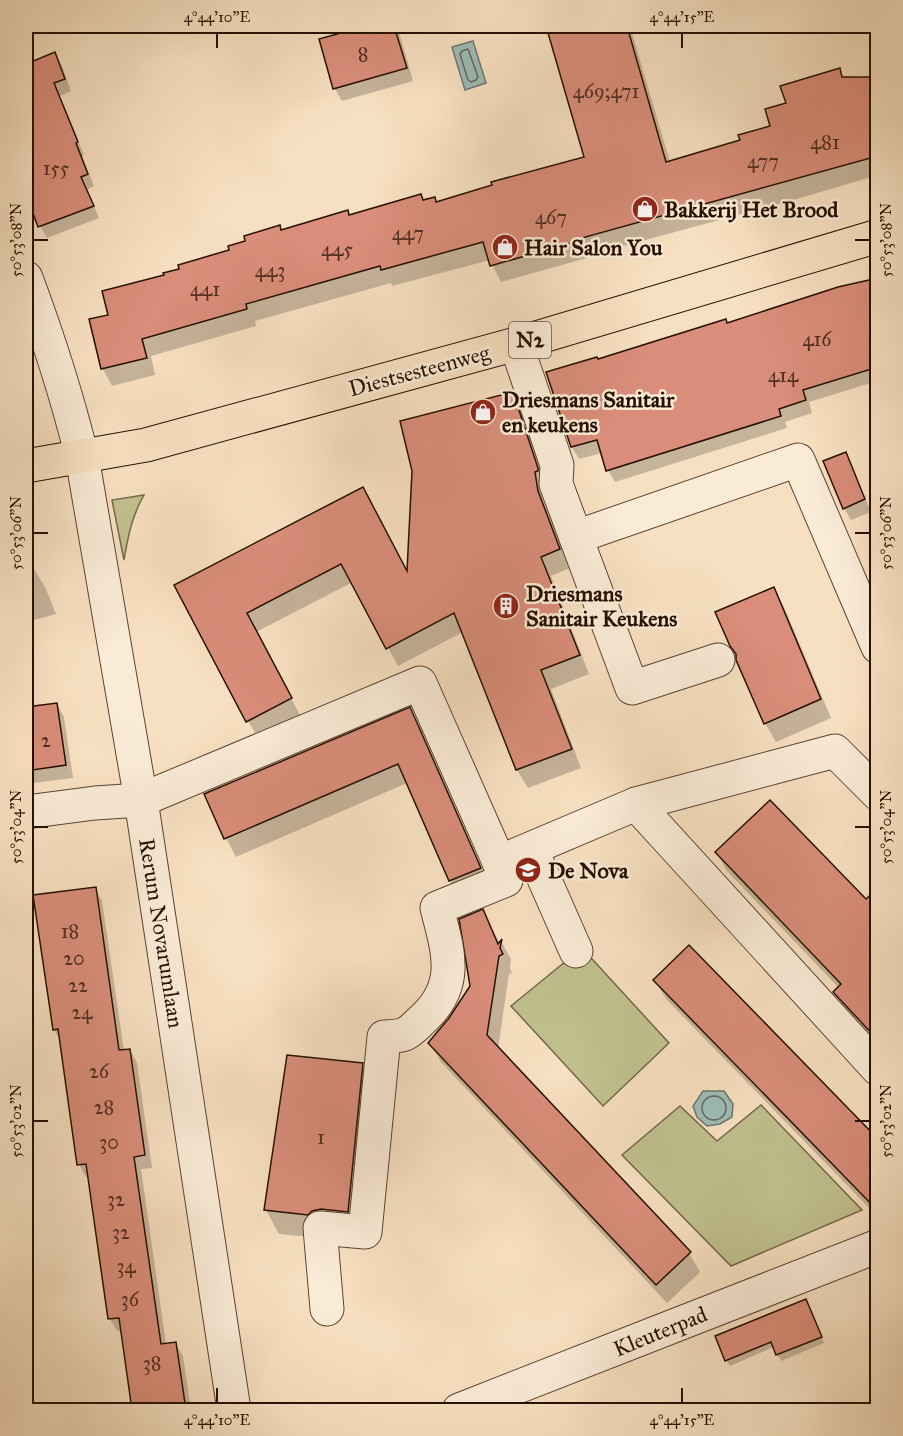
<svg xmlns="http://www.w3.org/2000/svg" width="903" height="1436" viewBox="0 0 903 1436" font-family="'IM FELL Great Primer',serif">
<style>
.green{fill:#c1c190;stroke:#746849;stroke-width:1.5}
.water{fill:#9ebcb7;stroke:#6e776f;stroke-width:1.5}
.shadow{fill:#0003}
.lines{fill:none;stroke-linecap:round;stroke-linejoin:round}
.shore{stroke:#62665c;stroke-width:1.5}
.building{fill:#d98d7a;stroke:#261002;stroke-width:1.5}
.minor-casing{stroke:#5a4432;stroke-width:35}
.major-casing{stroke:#261002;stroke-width:35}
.minor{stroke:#faebd7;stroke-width:33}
.major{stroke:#f7e0c1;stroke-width:33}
.ticks{fill:none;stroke:#261002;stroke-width:2}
.labels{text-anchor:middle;stroke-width:5;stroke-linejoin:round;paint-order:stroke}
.number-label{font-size:20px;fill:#532f20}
.shield{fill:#faebd7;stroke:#665242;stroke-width:1.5}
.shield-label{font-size:21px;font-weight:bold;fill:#261002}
.poi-label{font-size:22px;font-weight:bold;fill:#261002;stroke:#faebd7;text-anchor:start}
.street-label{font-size:22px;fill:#261002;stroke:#faebd7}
.neatline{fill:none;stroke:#261002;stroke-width:2}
.ticks-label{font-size:15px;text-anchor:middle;fill:#261002}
</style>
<rect width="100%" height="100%" fill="#f7e0c1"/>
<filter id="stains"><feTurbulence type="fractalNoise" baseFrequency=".00333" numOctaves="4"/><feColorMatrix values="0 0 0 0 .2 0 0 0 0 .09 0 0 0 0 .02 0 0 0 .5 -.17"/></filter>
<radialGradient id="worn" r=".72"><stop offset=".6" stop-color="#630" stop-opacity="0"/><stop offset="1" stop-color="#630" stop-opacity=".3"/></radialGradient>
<!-- green -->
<g class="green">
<path d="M144,495C132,516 128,536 124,560L112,500Z"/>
<path d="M582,948L669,1043L603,1106L511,1006Z"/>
<path d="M761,1105L862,1210L731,1266L622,1155L680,1106L717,1141Z"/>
</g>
<!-- water -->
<g class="water">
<path d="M473,41L486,83L465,90L452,47Z"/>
<path d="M703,1091H724L733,1104L732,1117L720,1124L707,1126L697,1117L693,1106Z"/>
</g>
<!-- shadow -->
<g class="shadow">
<path d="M371,26H395L399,32L413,81L342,101L335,89L321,40Z"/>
<path d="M447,26H472V29L451,34Z"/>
<path d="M548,26H630L670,162L741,141L772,127L788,104L839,70L844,78L878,76V175L797,199L586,256L587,258L501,282L490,260L392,286L391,283L255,321L256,326L151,356L155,375L112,386L103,369L90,320L109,316L166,276L281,232L434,198L437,203L586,158Z"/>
<path d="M55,54L62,66L71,91L60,96L84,155L82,156L94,186L87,190L99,218L47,238L40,226L26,189V64Z"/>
<path d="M878,278V388L874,382L809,402L812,413L785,422L787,428L615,482L608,470L602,453L579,459L572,447L598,361L727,324Z"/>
<path d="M26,346L33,390L26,399Z"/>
<path d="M512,394L523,413L548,488L570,568L551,576L589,674L551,689L581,768L528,788L517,770L463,632L398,666L353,582L256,632L301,717L258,739L176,585L362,489L408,575Z"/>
<path d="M845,453L871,512L851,520L844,508Z"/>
<path d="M26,556L45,587L56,614L26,622Z"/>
<path d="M773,589L784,607L831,718L776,742L765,723L737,655Z"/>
<path d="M57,704L64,717L73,778L26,784V709Z"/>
<path d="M410,709L420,728L490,887L461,899L450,881L407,783L236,857L226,838L206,795Z"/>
<path d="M717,853L866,902L878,890V1045L845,1010L835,992L839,988L727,871Z"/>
<path d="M95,888L102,901L124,1051L130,1050L137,1063L152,1168L141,1169L166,1344L175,1343L183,1356L191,1410H134L122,1331H117L110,1319L89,1177H86L79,1164L62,1042L54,1030Z"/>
<path d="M483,911L500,944L501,941L511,959L510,968L512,973L509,974L498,1049L689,1253L700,1272L667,1303L441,1062L430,1043L451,1018L472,986Z"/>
<path d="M655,980L878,1141V1217L666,999Z"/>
<path d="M362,1065L375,1088L361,1235L321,1238L279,1234L266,1210Z"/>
<path d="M806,1301L824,1343L781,1361L774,1347L730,1366L726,1360Z"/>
</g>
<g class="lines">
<!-- shore -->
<g class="shore">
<path d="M468,49L478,77L476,80L471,82L468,80L460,54L462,51Z"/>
<circle cx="714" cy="1108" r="12"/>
</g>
</g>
<!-- building -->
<g class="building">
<path d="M366,26H394L407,68L333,89L319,39Z"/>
<path d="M546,26H627L666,162L740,140L738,135L770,126L765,109L786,103L780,86L840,68L842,77H878V156L578,239V241L490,266L483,242L381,270L380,266L246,304L247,309L142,339L147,358L101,369L89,319L108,315L102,291L164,275L163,273L179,269L178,265L229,250L228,246L245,241L244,236L280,225L281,230L348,210L349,215L421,194L423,200L435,197L436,202L492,185L491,182L584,157Z"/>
<path d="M55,52L65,79L54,83L78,142L76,143L88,174L81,177L94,206L38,227L26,194V64Z"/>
<path d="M878,278V367L803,390L806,400L779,409L781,416L606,471L597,440L571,447L546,372L597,357L598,359L726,319L727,323L838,287Z"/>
<path d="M513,392L538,468V471L535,472L538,491L560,549L541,557L580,655L541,670L572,749L516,770L454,613L386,649L341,564L247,613L292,698L246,722L174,585L363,487L407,571L412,471L400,421Z"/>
<path d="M846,452L865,499L843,509L823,461Z"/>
<path d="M774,587L821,699L764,724L736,660V654L730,646L715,612Z"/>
<path d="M57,703L66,765L26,771V707Z"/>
<path d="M410,707L481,868L449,881L398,764L224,839L204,794Z"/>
<path d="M770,800L866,899L878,888V1040L833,992L841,984L715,852Z"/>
<path d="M96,887L119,1050L130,1049L145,1155L134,1157L161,1344L176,1342L186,1410H132L119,1318L108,1319L86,1164L77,1165L58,1029L53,1030L33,895Z"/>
<path d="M483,909L498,944L502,939L500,948L503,954L499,956L487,1035L691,1252L656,1285L428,1043L449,1018L470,986L459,919Z"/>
<path d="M689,945L878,1139V1211L653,980Z"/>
<path d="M287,1055L363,1063L348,1212L321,1209L312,1211L308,1215L264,1210Z"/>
<path d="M806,1299L822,1337L776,1355L771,1342L725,1361L715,1336Z"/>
</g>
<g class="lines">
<defs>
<g id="minor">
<path d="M26,278C48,337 67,396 82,457L141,800L234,1410"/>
<path d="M516,344L557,465L556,484L632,688L718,660"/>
<path d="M576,537L798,460L878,647"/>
<path d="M636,804L878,1069"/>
<path d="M26,812L95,803L141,800L420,683L499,862L636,804L835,751L878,794"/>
<path d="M531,849L576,951"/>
<path d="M327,1309L320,1228L365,1232L384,1037C408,1036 407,1034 424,1018C460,984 448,951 437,908L506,880L499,862"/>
<path d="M459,1410L878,1246"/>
</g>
<path id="major" d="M26,466L146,445L516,344L878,236"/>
</defs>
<!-- minor casing -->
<use href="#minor" class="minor-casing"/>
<!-- major casing -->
<use href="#major" class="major-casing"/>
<!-- minor -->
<use href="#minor" class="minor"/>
<!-- major -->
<use href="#major" class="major"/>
</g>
<!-- ticks -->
<path class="ticks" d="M217,33V48M682,33V48M33,240H48M855,240H870M33,533H48M855,533H870M33,827H48M855,827H870M33,1121H48M855,1121H870M217,1388V1403M682,1388V1403"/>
<!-- icons -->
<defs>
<symbol id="shop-disc" viewBox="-11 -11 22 22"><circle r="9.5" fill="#8f2418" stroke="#faebd7"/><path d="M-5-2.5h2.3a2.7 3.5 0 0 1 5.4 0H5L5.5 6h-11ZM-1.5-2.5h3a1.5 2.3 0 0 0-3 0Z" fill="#fff"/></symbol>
<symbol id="building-disc" viewBox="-11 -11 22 22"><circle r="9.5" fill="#8f2418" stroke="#faebd7"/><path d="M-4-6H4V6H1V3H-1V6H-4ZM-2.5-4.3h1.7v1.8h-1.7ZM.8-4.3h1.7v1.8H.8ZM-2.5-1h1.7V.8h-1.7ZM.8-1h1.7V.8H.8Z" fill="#fff"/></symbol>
<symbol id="school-disc" viewBox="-11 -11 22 22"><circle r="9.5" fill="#8f2418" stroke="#faebd7"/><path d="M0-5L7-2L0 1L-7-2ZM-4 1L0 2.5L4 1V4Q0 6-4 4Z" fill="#fff"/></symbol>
</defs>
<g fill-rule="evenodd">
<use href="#shop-disc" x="630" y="194" width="30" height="30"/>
<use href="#shop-disc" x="490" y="232" width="30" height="30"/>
<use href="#shop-disc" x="468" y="397" width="30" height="30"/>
<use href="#building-disc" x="491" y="591" width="30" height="30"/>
<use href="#school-disc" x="513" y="855" width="30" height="30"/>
</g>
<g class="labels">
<!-- number labels -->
<g class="number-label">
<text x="363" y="61">8</text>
<text x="606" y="98">469;471</text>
<text x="825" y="149">481</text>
<text x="763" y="168">477</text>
<text x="56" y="175">155</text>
<text x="551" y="224">467</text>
<text x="408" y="240">447</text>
<text x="337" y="256">445</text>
<text x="270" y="277">443</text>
<text x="205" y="296">441</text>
<text x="817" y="346">416</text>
<text x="783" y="382">414</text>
<text x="46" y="747">2</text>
<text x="70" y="938">18</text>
<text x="74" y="965">20</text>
<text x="78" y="992">22</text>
<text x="82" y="1019">24</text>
<text x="99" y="1078">26</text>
<text x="104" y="1114">28</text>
<text x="321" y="1144">1</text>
<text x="109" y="1149">30</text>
<text x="116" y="1206">32</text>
<text x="121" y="1239">32</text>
<text x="126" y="1273">34</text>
<text x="130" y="1306">36</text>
<text x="152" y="1370">38</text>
</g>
<!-- shield labels -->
<rect class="shield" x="509" y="322" width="42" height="36" rx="4.5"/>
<g class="shield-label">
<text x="530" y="347">N2</text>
</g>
<!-- poi labels -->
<g class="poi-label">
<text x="664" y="217">Bakkerij Het Brood</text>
<text x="524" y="255">Hair Salon You</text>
<text x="502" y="407">Driesmans Sanitair<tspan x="502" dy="25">en keukens</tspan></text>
<text x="526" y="601">Driesmans<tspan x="526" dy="25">Sanitair Keukens</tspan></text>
<text x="548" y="878">De Nova</text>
</g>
<!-- street labels -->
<g class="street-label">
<text transform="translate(419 370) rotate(-15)" y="8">Diestsesteenweg</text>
<text transform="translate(162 933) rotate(81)" y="8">Rerum Novarumlaan</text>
<text transform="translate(660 1331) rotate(-22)" y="8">Kleuterpad</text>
</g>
</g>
<!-- margin -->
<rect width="903" height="1436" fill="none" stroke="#f7e0c1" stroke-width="66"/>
<rect x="33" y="33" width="837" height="1370" class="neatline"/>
<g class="ticks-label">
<text x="217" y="22">4°44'10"E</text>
<text x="682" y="22">4°44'15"E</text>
<text transform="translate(16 240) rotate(-90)" y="5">50°53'08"N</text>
<text transform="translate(886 240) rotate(-90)" y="5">50°53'08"N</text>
<text transform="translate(16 533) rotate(-90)" y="5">50°53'06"N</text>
<text transform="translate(886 533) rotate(-90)" y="5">50°53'06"N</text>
<text transform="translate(16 827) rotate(-90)" y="5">50°53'04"N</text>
<text transform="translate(886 827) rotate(-90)" y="5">50°53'04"N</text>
<text transform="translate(16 1121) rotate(-90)" y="5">50°53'02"N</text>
<text transform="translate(886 1121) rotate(-90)" y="5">50°53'02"N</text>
<text x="217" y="1425">4°44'10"E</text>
<text x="682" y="1425">4°44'15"E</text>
</g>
<rect width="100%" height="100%" filter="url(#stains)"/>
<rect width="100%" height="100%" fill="url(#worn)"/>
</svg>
